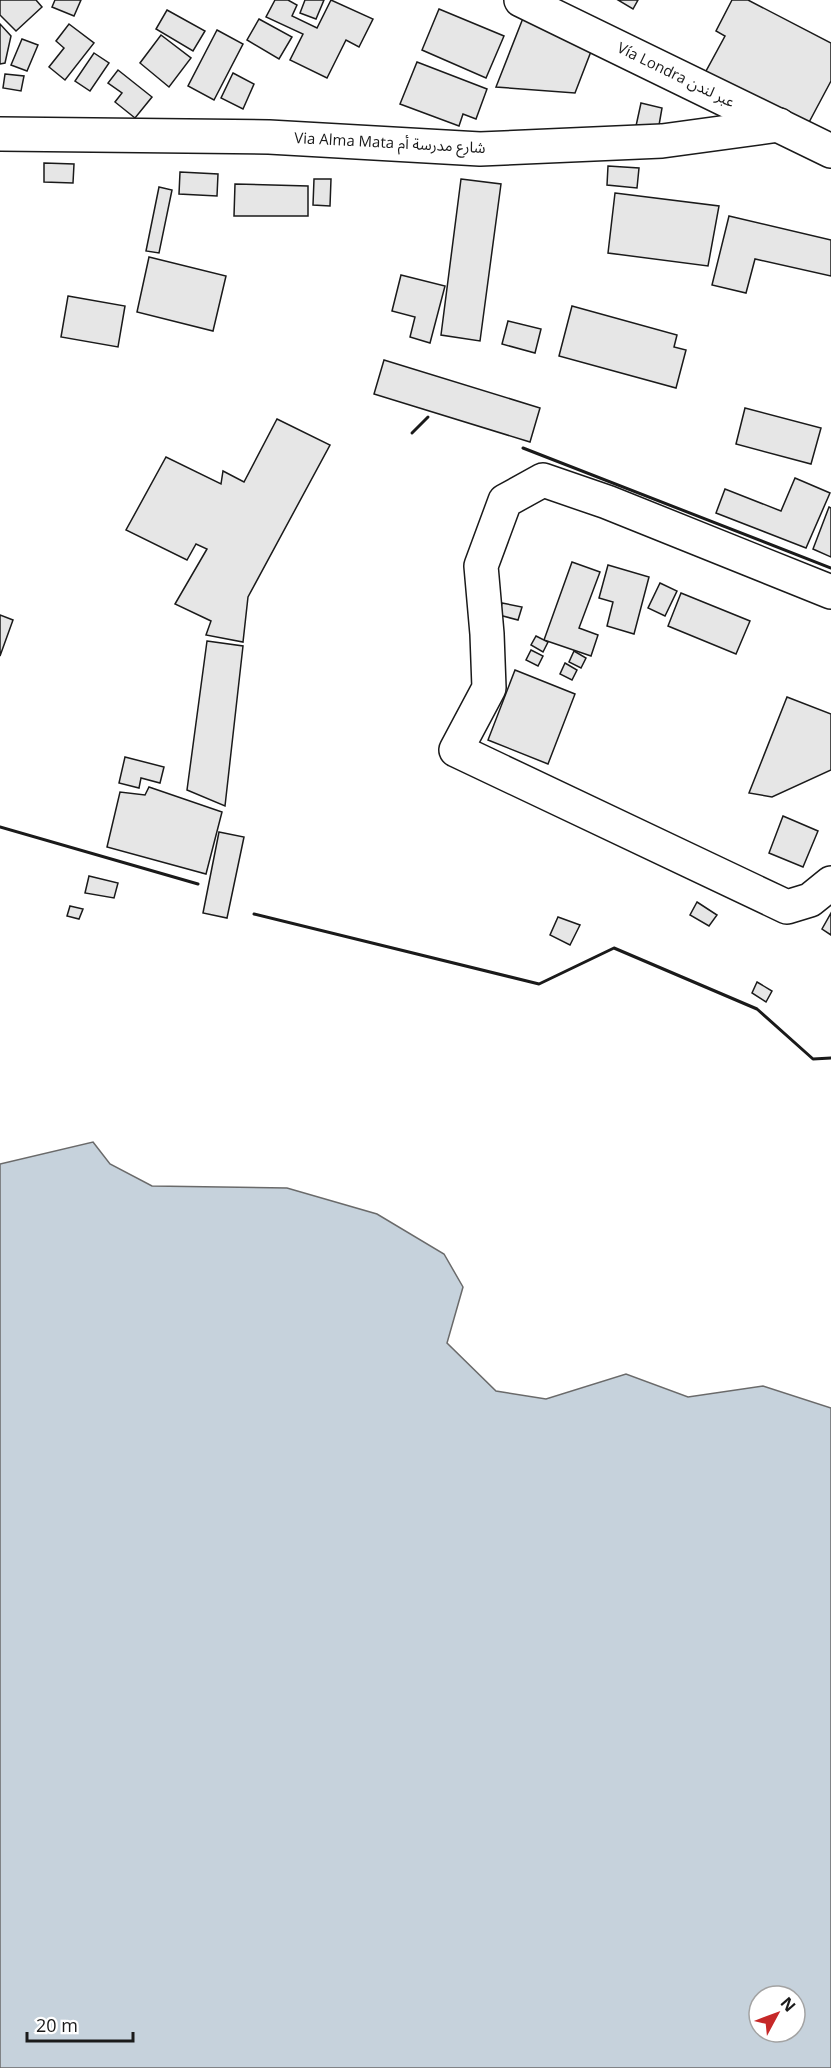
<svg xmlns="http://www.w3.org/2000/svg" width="831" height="2068" viewBox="0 0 831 2068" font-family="'Open Sans','Noto Sans Arabic',sans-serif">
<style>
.water{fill:#c6d2dc;stroke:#6a6a6a;stroke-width:1.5;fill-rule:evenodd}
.building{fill:#e6e6e6;stroke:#1a1a1a;stroke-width:1.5}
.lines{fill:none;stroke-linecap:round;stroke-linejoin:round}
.minor-casing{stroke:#1a1a1a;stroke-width:36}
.major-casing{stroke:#1a1a1a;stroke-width:36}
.minor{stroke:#fff;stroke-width:33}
.major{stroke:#fff;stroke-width:33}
.wall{stroke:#1a1a1a;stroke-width:3}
.labels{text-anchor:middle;stroke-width:4.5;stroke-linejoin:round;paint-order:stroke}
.street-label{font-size:15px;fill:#1a1a1a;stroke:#fff}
</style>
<rect width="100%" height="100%" fill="#fff"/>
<!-- water -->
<path class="water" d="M93,1142L110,1164L152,1186L287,1188L377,1214L444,1254L463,1287L447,1343L496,1391L546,1399L626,1374L688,1397L763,1386L831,1408V2068H0V1164ZM759,1996H795V2032H759Z"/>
<!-- building -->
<g class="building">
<path d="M0,0H36L42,7L16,31L0,15Z"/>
<path d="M55,0H81L74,16L52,7Z"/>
<path d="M275,0H288L297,5L292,16L317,28L331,0L373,19L359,47L346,40L327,78L290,60L303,34L266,17Z"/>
<path d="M305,0H324L316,19L300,13Z"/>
<path d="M618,0H638L633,9Z"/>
<path d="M732,0H748L831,43V81L807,126L705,73L725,36L716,31Z"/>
<path d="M527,8L595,41L575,93L496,87Z"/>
<path d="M439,9L504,36L486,78L422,50Z"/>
<path d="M167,10L205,31L193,51L156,29Z"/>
<path d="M259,19L292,37L279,59L247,40Z"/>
<path d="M0,24L11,36L5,63L0,64Z"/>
<path d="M69,24L94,43L65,80L49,67L64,48L56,41Z"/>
<path d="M217,30L243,44L214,100L188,86Z"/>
<path d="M161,35L191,58L169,87L140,63Z"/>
<path d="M22,39L38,45L27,71L11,65Z"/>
<path d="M94,53L109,63L90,91L75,81Z"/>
<path d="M417,62L487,89L476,119L463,114L459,126L400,104Z"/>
<path d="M118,70L152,97L135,118L115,102L122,93L108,83Z"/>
<path d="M233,73L254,84L243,109L221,98Z"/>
<path d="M5,74L24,76L21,91L3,88Z"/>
<path d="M641,103L662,108L658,131L636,126Z"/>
<path d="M44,163L74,164L73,183L44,182Z"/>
<path d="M608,166L639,168L637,188L607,185Z"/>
<path d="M180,172L218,174L217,196L179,194Z"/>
<path d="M314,179H331L330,206L313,205Z"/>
<path d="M461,179L501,184L480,341L441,335Z"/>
<path d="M235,184L308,186V216H234Z"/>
<path d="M159,187L172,190L159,253L146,251Z"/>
<path d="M615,193L719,206L708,266L608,253Z"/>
<path d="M729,216L831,240V276L755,259L746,293L712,285Z"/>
<path d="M149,257L226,276L213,331L137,312Z"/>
<path d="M401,275L445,286L430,343L410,337L415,317L392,311Z"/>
<path d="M68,296L125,306L118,347L61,337Z"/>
<path d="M572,306L677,335L674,347L686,350L676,388L559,356Z"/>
<path d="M508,321L541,329L535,353L502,344Z"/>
<path d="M384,360L540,408L530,442L374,394Z"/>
<path d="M745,408L821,428L811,464L736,444Z"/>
<path d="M277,419L330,445L248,597L243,642L206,635L211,621L175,604L207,549L196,544L187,560L126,530L166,457L221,484L223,471L244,482Z"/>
<path d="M795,478L830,493L806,548L716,513L725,489L781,511Z"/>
<path d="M829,507L831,508V557L813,549Z"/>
<path d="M572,562L600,572L579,628L598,635L591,656L544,640Z"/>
<path d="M608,565L649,577L634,634L607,626L613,602L599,598Z"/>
<path d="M660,583L677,591L665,616L648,608Z"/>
<path d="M681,593L750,621L736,654L668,626Z"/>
<path d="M502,603L522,607L518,620L499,615Z"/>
<path d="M0,615L13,620L0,656Z"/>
<path d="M536,636L548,642L543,652L531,645Z"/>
<path d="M207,641L243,646L225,806L187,790Z"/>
<path d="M531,650L543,656L538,666L526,660Z"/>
<path d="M574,651L586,658L581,668L569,662Z"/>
<path d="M565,663L577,670L572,680L560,674Z"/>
<path d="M515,670L575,694L548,764L488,740Z"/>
<path d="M787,697L831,714V770L772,797L749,793Z"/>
<path d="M125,757L164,767L160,783L141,778L139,788L119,783Z"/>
<path d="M149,787L222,812L206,874L107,847L120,792L145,795Z"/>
<path d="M783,816L818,831L803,867L769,853Z"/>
<path d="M219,832L244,837L227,918L203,913Z"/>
<path d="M89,876L118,883L114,898L85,893Z"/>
<path d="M697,902L717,915L709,926L690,915Z"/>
<path d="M70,906L83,909L79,919L67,916Z"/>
<path d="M831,913V935L822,929Z"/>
<path d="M558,917L580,925L570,945L550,935Z"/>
<path d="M757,982L772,991L766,1002L752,993Z"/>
</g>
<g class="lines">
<defs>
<g id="minor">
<path d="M0,134L269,137L480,149L662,141L779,125"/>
<path d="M831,592L607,502L543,480L505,501L481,566L487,634L489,688L456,750L787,907L810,900L831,883"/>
</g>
<path id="major" d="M521,0L831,151"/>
</defs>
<!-- minor casing -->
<use href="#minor" class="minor-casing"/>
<!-- major casing -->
<use href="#major" class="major-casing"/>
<!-- minor -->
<use href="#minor" class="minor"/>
<!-- major -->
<use href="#major" class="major"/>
<!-- wall -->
<g class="wall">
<path d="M412,433L428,417"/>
<path d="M523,448L831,568"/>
<path d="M0,827L198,884"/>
<path d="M254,914L539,984L614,948L757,1009L813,1059L831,1058"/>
</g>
</g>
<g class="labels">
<!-- street labels -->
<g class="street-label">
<text transform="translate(676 75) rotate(26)" y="5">Vía Londra عبر لندن</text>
<text transform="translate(390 143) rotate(3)" y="5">Via Alma Mata شارع مدرسة أم</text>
</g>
</g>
<!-- north arrow -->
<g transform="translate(777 2014) rotate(49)"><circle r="28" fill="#ffffff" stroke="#a3a3a3" stroke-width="1.5"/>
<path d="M0-4.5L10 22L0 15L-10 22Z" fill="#c62828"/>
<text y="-9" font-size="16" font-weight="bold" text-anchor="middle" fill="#1a1a1a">N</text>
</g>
<!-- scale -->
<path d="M27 2032v9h106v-9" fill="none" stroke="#1a1a1a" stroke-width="3"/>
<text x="36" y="2032" font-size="18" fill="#1a1a1a" stroke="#ffffff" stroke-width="4.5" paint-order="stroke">20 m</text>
</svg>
